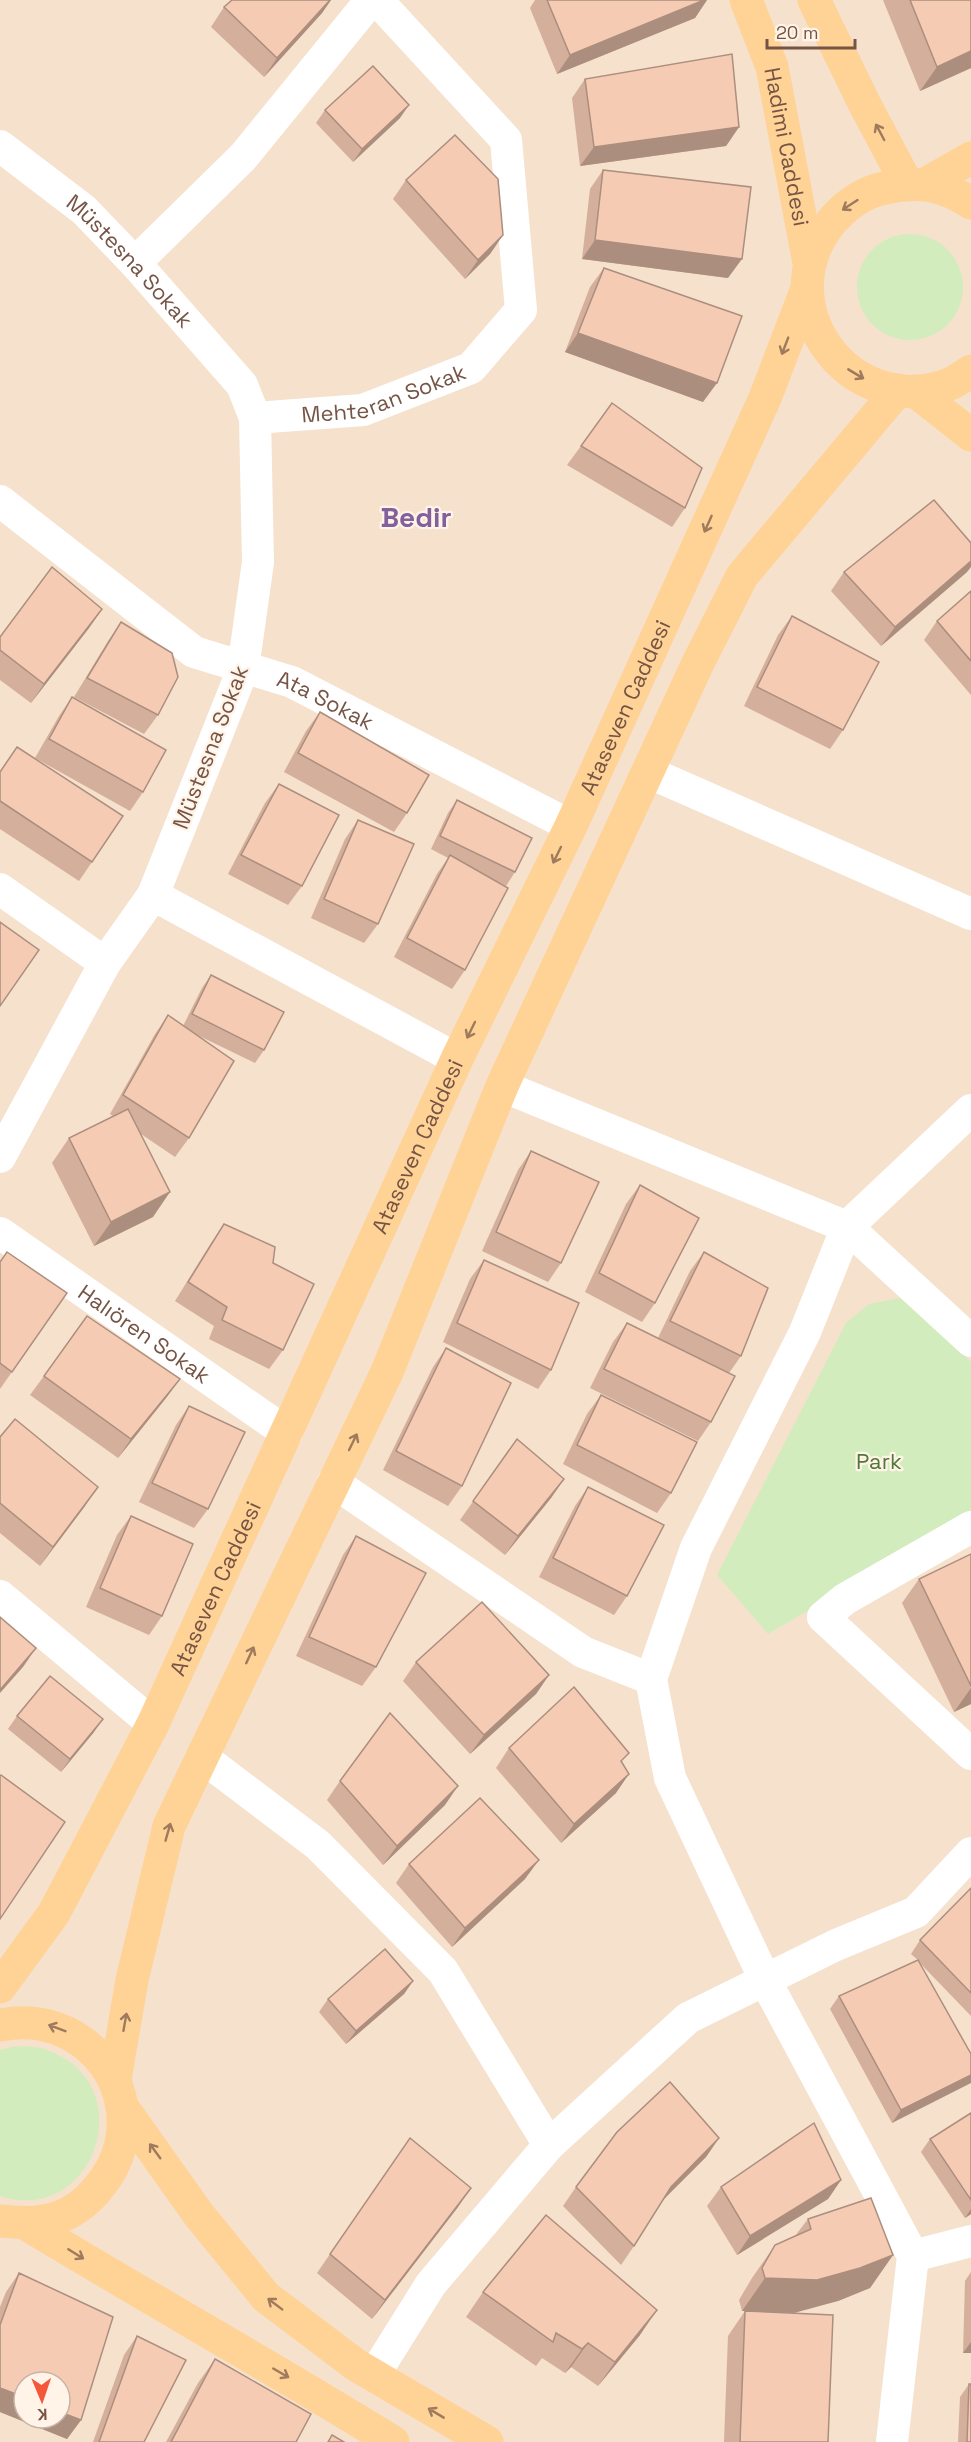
<svg xmlns="http://www.w3.org/2000/svg" width="971" height="2442" viewBox="0 0 971 2442" font-family="'Space Grotesk',sans-serif">
<style>
.residential{fill:#f6e1cd;fill-rule:evenodd}
.green{fill:#d3ecbd}
.lines{fill:none;stroke-linecap:round;stroke-linejoin:round}
.minor{stroke:#fff;stroke-width:32}
.major{stroke:#ffd295;stroke-width:33}
.wall{fill:#d4af9b}
.shaded-wall{fill:#ac8e7e}
.building{fill:#f6cbb4;stroke:#ac8e7e;stroke-width:1.5}
.oneway{stroke:#9f7a5d}
.labels{text-anchor:middle;stroke-width:4.5;stroke-linejoin:round;paint-order:stroke}
.street-label{font-size:22px;fill:#765445;stroke:#fff4e7}
.park-label{font-size:22px;fill:#4f7839;stroke:#fff4e7}
.district-label{font-size:28px;font-weight:bold;fill:#835f9b;stroke:#fff4e7}
</style>
<rect width="100%" height="100%" fill="#fef0df"/>
<!-- residential -->
<path class="residential" d="M0,0H971V2442H0ZM24,2382H60V2418H24Z"/>
<!-- green -->
<g class="green">
<circle cx="910" cy="287" r="53"/>
<path d="M906,1297L971,1362V1515L768,1634L717,1575L846,1323L869,1304Z"/>
<path d="M16,2046C25,2047 35,2046 44,2049C144,2081 96,2227 0,2196V2050Z"/>
</g>
<g class="lines">
<!-- minor -->
<g class="minor">
<path id="s1" d="M0,146L84,210L135,263L242,385L255,418L258,562L243,669L153,895L105,963L0,1157"/>
<path d="M135,263L243,157L371,0"/>
<path id="s2" d="M255,418L363,410L471,368L521,310L506,140L377,0"/>
<path id="s3" d="M0,501L194,652L292,682L571,826"/>
<path d="M648,772L971,914"/>
<path d="M0,889L105,963"/>
<path d="M153,895L457,1059"/>
<path d="M502,1086L847,1227L971,1341"/>
<path id="s4" d="M0,1233L287,1433"/>
<path d="M333,1482L583,1652L651,1679"/>
<path d="M971,1527L845,1599L823,1617L971,1754"/>
<path d="M0,1596L153,1724"/>
<path d="M202,1757L318,1845L443,1971L549,2145"/>
<path d="M913,2256L971,2241"/>
<path d="M374,2375L431,2284L549,2145L688,2018L836,1945L916,1912L971,1853"/>
<path d="M892,2442L913,2256L765,1980L670,1778L651,1679L696,1548L805,1332L847,1227L971,1110"/>
</g>
<!-- major -->
<g class="major">
<path id="s5" d="M746,0L772,67L809,263"/>
<path d="M814,0L864,103L907,184"/>
<path d="M925,184L971,158"/>
<path d="M971,203C942,184 919,181 885,188C864,192 846,205 832,221C764,303 848,420 947,385C955,382 964,376 971,371"/>
<path d="M915,391L971,435"/>
<path id="s6" d="M0,1987L54,1913L153,1724L457,1059L571,826L765,398L806,291"/>
<path d="M0,2025C20,2021 39,2022 58,2029C124,2054 144,2134 99,2187C89,2200 74,2212 59,2217C40,2224 20,2223 0,2221"/>
<path d="M115,2079L132,1980L169,1826L387,1372L502,1086L698,663L742,576L898,390"/>
<path d="M123,2108L199,2215L266,2297L356,2365L487,2442"/>
<path d="M26,2224C148,2298 272,2367 393,2442"/>
</g>
</g>
<!-- wall -->
<g class="wall">
<path d="M232,0H331L322,13L264,77L211,27L224,7Z"/>
<path d="M535,0H707L695,18L557,74L530,8Z"/>
<path d="M883,0H971V68L920,91Z"/>
<path d="M585,79L739,127L726,146L580,166L572,98Z"/>
<path d="M325,110L400,118L353,162L316,123Z"/>
<path d="M603,170L728,278L582,259L590,189Z"/>
<path d="M406,180L503,235L490,254L465,279L393,199Z"/>
<path d="M604,268L703,402L565,352L590,287Z"/>
<path d="M581,446L685,508L672,527L567,465Z"/>
<path d="M844,572H967L881,646L831,591Z"/>
<path d="M971,591V695L924,640L937,621Z"/>
<path d="M102,609L89,628L31,703L0,680V637Z"/>
<path d="M792,616L843,730L830,749L744,706L778,635Z"/>
<path d="M121,622L158,715L144,734L74,697L108,641Z"/>
<path d="M72,697L143,792L130,811L35,758L59,716Z"/>
<path d="M320,712L407,813L394,832L284,772L306,731Z"/>
<path d="M17,747L92,862L79,881L0,829V771Z"/>
<path d="M279,784L302,886L288,905L228,874L265,803Z"/>
<path d="M457,800L515,872L506,886L494,880L465,970L452,989L394,957L437,874L448,858L431,849L448,813Z"/>
<path d="M358,820L378,924L364,943L311,918L345,839Z"/>
<path d="M211,975L264,1050L255,1063L191,1032L189,1138L175,1157L141,1134L153,1217L94,1246L52,1163L69,1138L113,1116L110,1114L155,1034L168,1015L183,1026L202,988Z"/>
<path d="M531,1151L561,1263L548,1282L482,1251L518,1170Z"/>
<path d="M640,1185L655,1303L642,1322L585,1292L626,1204Z"/>
<path d="M224,1224L273,1263L283,1350L269,1369L209,1339L214,1326L175,1301L211,1243Z"/>
<path d="M704,1252L741,1356L729,1373L711,1422L698,1441L590,1388L613,1342L627,1323L658,1338L690,1271Z"/>
<path d="M484,1260L551,1370L538,1389L443,1342L470,1279Z"/>
<path d="M0,1262L67,1293L0,1389Z"/>
<path d="M446,1348L462,1486L448,1506L383,1470L433,1367Z"/>
<path d="M44,1376L180,1379L166,1398L118,1458L30,1395Z"/>
<path d="M601,1395L671,1493L657,1513L563,1464L587,1414Z"/>
<path d="M189,1406L208,1509L194,1528L139,1502L176,1425Z"/>
<path d="M0,1437L85,1506L40,1566L0,1533Z"/>
<path d="M517,1439L564,1479L551,1498L505,1555L460,1520Z"/>
<path d="M588,1487L627,1596L614,1615L539,1577L575,1506Z"/>
<path d="M131,1516L162,1616L149,1635L86,1607L117,1535Z"/>
<path d="M356,1536L376,1667L362,1686L296,1656L343,1555Z"/>
<path d="M971,1554V1704L954,1712L902,1603L919,1579Z"/>
<path d="M416,1662L549,1675L536,1694L470,1754L403,1681Z"/>
<path d="M17,1716L94,1732L61,1772L8,1729Z"/>
<path d="M509,1748L616,1793L561,1843L496,1768Z"/>
<path d="M340,1781L445,1805L383,1865L327,1800Z"/>
<path d="M409,1864L525,1879L452,1947L396,1883Z"/>
<path d="M971,1888V2016L918,1961L971,2054L892,2123L830,2009L839,1996L918,1960L911,1954L920,1940Z"/>
<path d="M413,1981L404,1994L346,2044L319,2012L328,1999Z"/>
<path d="M971,2113V2214L965,2218L921,2152L930,2139Z"/>
<path d="M410,2138L458,2207L372,2319L317,2273Z"/>
<path d="M719,2138L706,2157L661,2202L634,2246L621,2265L563,2206L576,2187Z"/>
<path d="M841,2180L828,2199L737,2255L707,2206L721,2187Z"/>
<path d="M808,2219L893,2255L870,2288L838,2301L742,2311L739,2300L752,2278L775,2245L795,2236Z"/>
<path d="M971,2272V2353H963L965,2281Z"/>
<path d="M19,2273L81,2420L67,2439L0,2412V2307L6,2292Z"/>
<path d="M483,2292L640,2335L598,2386L571,2367L565,2373L542,2358L536,2366L466,2317Z"/>
<path d="M745,2311L828,2442H724L728,2336Z"/>
<path d="M137,2336L144,2442H93L124,2355Z"/>
<path d="M215,2359L296,2442H166L198,2383Z"/>
<path d="M969,2384L971,2442H958L960,2397Z"/>
</g>
<!-- shaded-wall -->
<g class="shaded-wall">
<path d="M330,0H331L322,13L264,77L277,58Z"/>
<path d="M704,0H707L695,18L557,74L570,55Z"/>
<path d="M971,51V68L920,91L937,67Z"/>
<path d="M409,105L400,118L353,162L362,149Z"/>
<path d="M739,127L726,146L580,166L594,147Z"/>
<path d="M503,235L490,254L465,279L478,260Z"/>
<path d="M595,240L742,259L728,278L582,259Z"/>
<path d="M578,333L717,383L703,402L565,352Z"/>
<path d="M971,561V567L967,572L881,646L895,627Z"/>
<path d="M102,609L89,628L31,703L44,684Z"/>
<path d="M170,1192L153,1217L94,1246L111,1222Z"/>
<path d="M180,1379L166,1398L118,1458L131,1439Z"/>
<path d="M564,1479L551,1498L505,1555L518,1536Z"/>
<path d="M98,1487L85,1506L40,1566L53,1547Z"/>
<path d="M36,1648L23,1667L0,1693V1690Z"/>
<path d="M549,1675L536,1694L470,1754L484,1735Z"/>
<path d="M971,1688V1704L954,1712Z"/>
<path d="M103,1719L94,1732L61,1772L70,1759Z"/>
<path d="M629,1774L616,1793L561,1843L574,1824Z"/>
<path d="M458,1786L445,1805L383,1865L397,1846Z"/>
<path d="M539,1860L525,1879L452,1947L465,1928Z"/>
<path d="M413,1981L404,1994L346,2044L356,2031Z"/>
<path d="M971,2075V2083L892,2123L901,2110Z"/>
<path d="M719,2138L706,2157L657,2206L671,2187Z"/>
<path d="M841,2180L828,2199L737,2255L750,2236Z"/>
<path d="M471,2188L458,2207L372,2319L385,2300Z"/>
<path d="M971,2209V2214L965,2218Z"/>
<path d="M893,2255L870,2288L838,2301L794,2313L742,2311L765,2278Z"/>
<path d="M657,2310L640,2335L598,2386L615,2362Z"/>
<path d="M971,2342V2353H963Z"/>
<path d="M588,2343L571,2367L565,2373L582,2349Z"/>
<path d="M0,2388L24,2397V2418H60V2412L81,2420L67,2439L0,2412Z"/>
</g>
<!-- building -->
<g class="building">
<path d="M232,0H330L277,58L224,7Z"/>
<path d="M547,0H704L570,55Z"/>
<path d="M910,0H971V51L937,67Z"/>
<path d="M732,54L739,127L594,147L585,79Z"/>
<path d="M373,66L409,105L362,149L325,110Z"/>
<path d="M455,135L498,179L503,235L478,260L406,180Z"/>
<path d="M603,170L751,187L742,259L595,240Z"/>
<path d="M604,268L742,316L717,383L578,333Z"/>
<path d="M612,403L702,468L685,508L581,446Z"/>
<path d="M934,500L971,543V561L895,627L844,572Z"/>
<path d="M52,567L102,609L44,684L0,650V637Z"/>
<path d="M971,591V661L937,621Z"/>
<path d="M792,616L879,662L843,730L757,687Z"/>
<path d="M121,622L172,653L178,677L158,715L87,678Z"/>
<path d="M72,697L166,750L143,792L49,739Z"/>
<path d="M320,712L429,775L407,813L298,753Z"/>
<path d="M17,747L123,816L92,862L0,801V772Z"/>
<path d="M279,784L339,815L302,886L241,855Z"/>
<path d="M457,800L532,838L515,872L440,836Z"/>
<path d="M358,820L414,844L378,924L324,899Z"/>
<path d="M450,855L508,888L465,970L407,938Z"/>
<path d="M0,922L39,950L0,1006Z"/>
<path d="M211,975L284,1012L264,1050L192,1014Z"/>
<path d="M168,1015L234,1061L189,1138L123,1095Z"/>
<path d="M128,1109L170,1192L111,1222L69,1138Z"/>
<path d="M531,1151L599,1182L561,1263L496,1232Z"/>
<path d="M640,1185L699,1218L655,1303L599,1273Z"/>
<path d="M224,1224L275,1247L273,1263L314,1284L283,1350L222,1320L227,1307L188,1282Z"/>
<path d="M7,1252L67,1293L12,1372L0,1363V1262Z"/>
<path d="M704,1252L768,1288L741,1356L670,1321Z"/>
<path d="M484,1260L579,1303L551,1370L457,1323Z"/>
<path d="M87,1316L180,1379L131,1439L44,1376Z"/>
<path d="M627,1323L735,1376L711,1422L604,1369Z"/>
<path d="M446,1348L511,1383L462,1486L396,1451Z"/>
<path d="M601,1395L697,1442L671,1493L577,1445Z"/>
<path d="M189,1406L245,1432L208,1509L152,1483Z"/>
<path d="M15,1419L98,1487L53,1547L0,1503V1437Z"/>
<path d="M517,1439L564,1479L518,1536L473,1501Z"/>
<path d="M588,1487L664,1525L627,1596L553,1558Z"/>
<path d="M131,1516L193,1544L162,1616L100,1588Z"/>
<path d="M356,1536L426,1573L376,1667L309,1637Z"/>
<path d="M971,1554V1686L919,1579Z"/>
<path d="M482,1602L549,1675L484,1735L416,1662Z"/>
<path d="M0,1617L36,1648L0,1690Z"/>
<path d="M50,1676L103,1719L70,1759L17,1716Z"/>
<path d="M574,1687L629,1753L621,1761L629,1774L574,1824L509,1748Z"/>
<path d="M390,1713L458,1786L397,1846L340,1781Z"/>
<path d="M1,1775L65,1822L0,1919V1776Z"/>
<path d="M480,1798L539,1860L465,1928L409,1864Z"/>
<path d="M971,1888V1993L920,1940Z"/>
<path d="M385,1949L413,1981L356,2031L328,1999Z"/>
<path d="M918,1960L971,2054V2075L901,2110L839,1996Z"/>
<path d="M670,2082L719,2138L671,2187L634,2246L576,2187L617,2132Z"/>
<path d="M971,2113V2200L930,2139Z"/>
<path d="M814,2123L841,2180L750,2236L721,2187Z"/>
<path d="M410,2138L471,2188L385,2300L330,2254Z"/>
<path d="M871,2198L893,2255L860,2268L817,2280L765,2278L762,2268L775,2245L811,2229L808,2219Z"/>
<path d="M546,2215L657,2310L615,2362L588,2343L582,2349L556,2333L553,2342L483,2292Z"/>
<path d="M19,2273L113,2317L81,2420L60,2412V2382H24V2397L0,2388V2325Z"/>
<path d="M745,2311L833,2315L828,2442H740Z"/>
<path d="M137,2336L186,2360L144,2442H99Z"/>
<path d="M215,2359L311,2414L296,2442H171Z"/>
<path d="M969,2384H971V2442H967Z"/>
<path d="M332,2435L344,2442H328Z"/>
</g>
<!-- one-way arrows -->
<defs><path id="oneway-shaft" d="M-6 0H5M1.5-3L5.5 0L1.5 3" fill="none" stroke-width="1.6" stroke-linecap="round" stroke-linejoin="round" transform="scale(1.5)"/></defs>
<g class="oneway">
<use href="#oneway-shaft" transform="translate(880 132) rotate(-118)"/>
<use href="#oneway-shaft" transform="translate(850 205) rotate(147)"/>
<use href="#oneway-shaft" transform="translate(785 346) rotate(111)"/>
<use href="#oneway-shaft" transform="translate(856 374) rotate(31)"/>
<use href="#oneway-shaft" transform="translate(708 524) rotate(114)"/>
<use href="#oneway-shaft" transform="translate(557 855) rotate(116)"/>
<use href="#oneway-shaft" transform="translate(471 1030) rotate(116)"/>
<use href="#oneway-shaft" transform="translate(353 1442) rotate(-64)"/>
<use href="#oneway-shaft" transform="translate(250 1655) rotate(-65)"/>
<use href="#oneway-shaft" transform="translate(168 1832) rotate(-74)"/>
<use href="#oneway-shaft" transform="translate(125 2022) rotate(-80)"/>
<use href="#oneway-shaft" transform="translate(57 2028) rotate(-159)"/>
<use href="#oneway-shaft" transform="translate(155 2151) rotate(-126)"/>
<use href="#oneway-shaft" transform="translate(76 2254) rotate(32)"/>
<use href="#oneway-shaft" transform="translate(275 2304) rotate(-143)"/>
<use href="#oneway-shaft" transform="translate(281 2373) rotate(30)"/>
<use href="#oneway-shaft" transform="translate(436 2413) rotate(-149)"/>
</g>
<g class="labels">
<!-- street labels -->
<g class="street-label">
<text dy="8" stroke="none"><textPath href="#s5" startOffset="153">Hadimi Caddesi</textPath></text>
<text dy="8" stroke="none"><textPath href="#s1" startOffset="174">Müstesna Sokak</textPath></text>
<text dy="8" stroke="none"><textPath href="#s2" startOffset="132">Mehteran Sokak</textPath></text>
<text dy="8" stroke="none"><textPath href="#s3" startOffset="386">Ata Sokak</textPath></text>
<text dy="8" stroke="none"><textPath href="#s6" startOffset="1426">Ataseven Caddesi</textPath></text>
<text transform="translate(210 747) rotate(-69)" y="8">Müstesna Sokak</text>
<text dy="8" stroke="none"><textPath href="#s6" startOffset="940">Ataseven Caddesi</textPath></text>
<text dy="8" stroke="none"><textPath href="#s4" startOffset="176">Halıören Sokak</textPath></text>
<text dy="8" stroke="none"><textPath href="#s6" startOffset="454">Ataseven Caddesi</textPath></text>
</g>
<!-- park labels -->
<g class="park-label">
<text x="879" y="1469">Park</text>
</g>
<!-- district labels -->
<g class="district-label">
<text x="416" y="527">Bedir</text>
</g>
</g>
<!-- north arrow -->
<g transform="translate(42 2400) rotate(178)"><circle r="28" fill="#fff4e7" stroke="#c8b4a6" stroke-width="1.5"/>
<path d="M0-4.5L10 22L0 15L-10 22Z" fill="#f45839"/>
<text y="-9" font-size="16" font-weight="bold" text-anchor="middle" fill="#765445">K</text>
</g>
<!-- scale -->
<path d="M767 39v9h88v-9" fill="none" stroke="#765445" stroke-width="3"/>
<text x="776" y="39" font-size="18" fill="#765445" stroke="#fff4e7" stroke-width="4.5" paint-order="stroke">20 m</text>
</svg>
